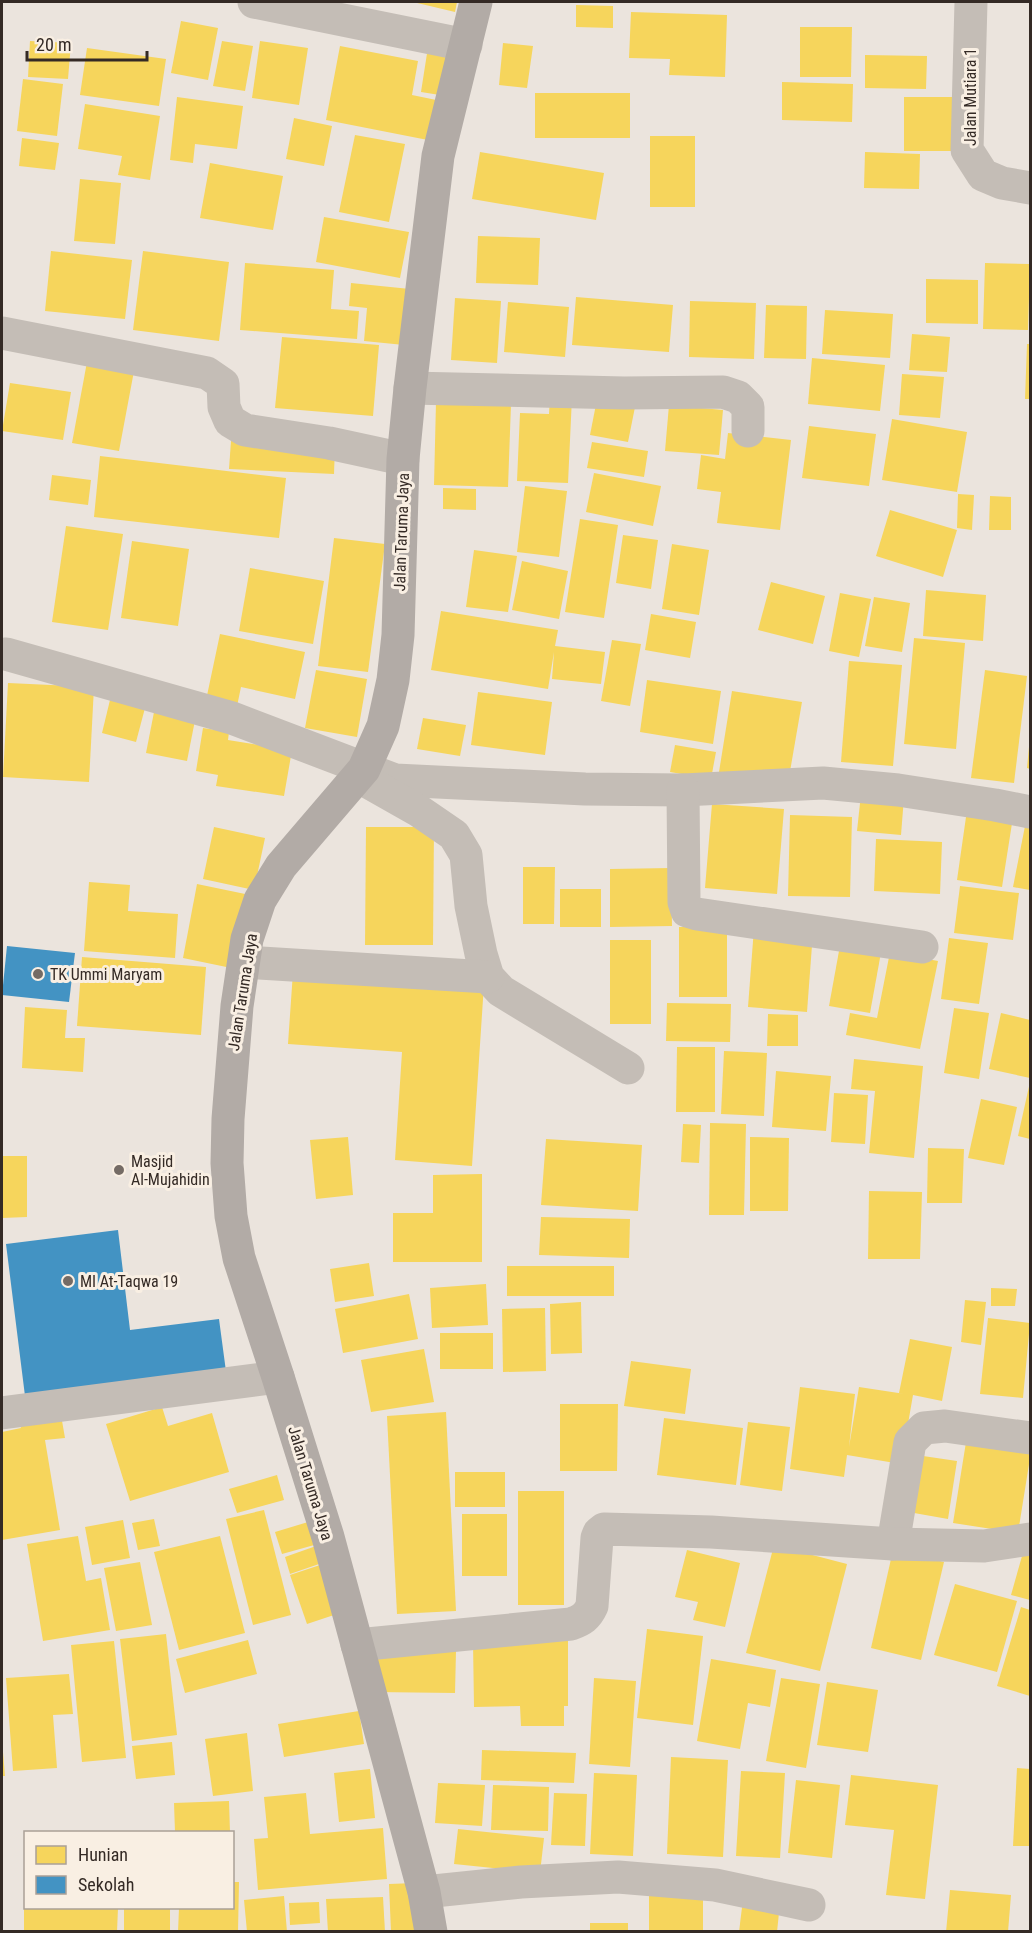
<svg xmlns="http://www.w3.org/2000/svg" width="1032" height="1933" viewBox="0 0 1032 1933" font-family="'Roboto Condensed',sans-serif">
<style>
.homes{fill:#f6d55c}
.schools{fill:#4393c3}
.lines{fill:none;stroke-linecap:round;stroke-linejoin:round}
.minor{stroke:#c4bdb6;stroke-width:33}
.major{stroke:#b2aba6;stroke-width:33}
.poi-dot{fill:#746b65;stroke:#f9efe3;stroke-width:2}
.labels{text-anchor:middle;stroke-width:6;stroke-linejoin:round;paint-order:stroke}
.street-label{font-size:16px;fill:#342a25;stroke:#f9efe3}
.poi-label{font-size:16px;fill:#342a25;stroke:#f9efe3;text-anchor:start}
</style>
<rect width="100%" height="100%" fill="#ebe4dd"/>
<!-- homes -->
<g class="homes">
<path d="M413,2H457L455,12Z"/>
<path d="M576,5L613,6V28L576,27Z"/>
<path d="M631,12L727,15L725,77L669,75L670,59L629,58Z"/>
<path d="M181,21L218,28L208,80L171,73Z"/>
<path d="M800,27H852L851,77H800Z"/>
<path d="M30,41L71,43L68,79L28,77Z"/>
<path d="M222,41L253,46L245,91L213,86Z"/>
<path d="M260,41L308,48L299,105L252,98Z"/>
<path d="M503,43L533,46L527,88L499,85Z"/>
<path d="M340,46L418,61L412,95L446,102L438,142L326,120Z"/>
<path d="M428,47L454,51L446,96L421,92Z"/>
<path d="M87,48L166,59L159,106L80,95Z"/>
<path d="M865,55L927,56L926,89L865,88Z"/>
<path d="M23,79L63,84L57,136L17,131Z"/>
<path d="M782,82L853,84L852,122L782,120Z"/>
<rect x="535" y="93" width="95" height="45"/>
<path d="M177,97L243,106L237,149L195,144L193,163L170,160Z"/>
<rect x="904" y="97" width="52" height="54"/>
<path d="M85,104L160,116L150,180L118,175L122,156L78,149Z"/>
<path d="M294,118L332,126L324,166L286,159Z"/>
<path d="M355,135L405,144L389,222L339,212Z"/>
<rect x="650" y="136" width="45" height="71"/>
<path d="M22,138L59,143L55,170L19,166Z"/>
<path d="M480,152L604,173L596,220L472,199Z"/>
<path d="M865,152L920,154L919,189L864,188Z"/>
<path d="M210,163L283,176L273,230L200,218Z"/>
<path d="M80,179L121,183L115,244L74,241Z"/>
<path d="M324,217L409,232L400,278L316,262Z"/>
<path d="M478,236L540,238L538,285L476,283Z"/>
<path d="M51,251L132,260L125,319L45,311Z"/>
<path d="M143,251L229,262L219,341L133,330Z"/>
<path d="M245,263L334,270L331,309L359,311L357,339L240,330Z"/>
<path d="M985,263L1030,264L1028,330L983,329Z"/>
<path d="M926,279L978,280V324L926,323Z"/>
<path d="M351,283L410,289L404,345L364,341L367,308L349,306Z"/>
<path d="M576,297L673,305L669,352L572,345Z"/>
<path d="M455,298L501,301L497,363L451,360Z"/>
<path d="M690,301L756,303L754,359L689,357Z"/>
<path d="M508,302L569,307L565,357L504,352Z"/>
<path d="M766,305L807,306L806,359L764,358Z"/>
<path d="M825,310L893,314L890,358L822,354Z"/>
<path d="M912,334L950,337L947,372L909,370Z"/>
<path d="M282,337L379,345L373,416L275,408Z"/>
<path d="M1027,344H1030V399H1025Z"/>
<path d="M812,358L885,365L880,411L808,404Z"/>
<path d="M87,362L134,371L119,451L72,443Z"/>
<path d="M902,374L944,377L940,418L899,415Z"/>
<path d="M10,383L71,392L63,440L2,431Z"/>
<path d="M598,394L636,402L628,442L590,435Z"/>
<path d="M550,396L572,397L568,483L517,481L520,413L549,414Z"/>
<path d="M436,402L511,404L508,487L434,485Z"/>
<path d="M669,405L723,410L719,455L665,451Z"/>
<path d="M892,419L967,432L957,492L882,480Z"/>
<path d="M809,426L876,434L869,486L802,478Z"/>
<path d="M728,433L791,440L780,530L717,523L721,492L697,489L701,455L725,459Z"/>
<path d="M231,441L335,445L334,474L229,469Z"/>
<path d="M592,442L648,451L644,477L587,468Z"/>
<path d="M100,456L286,478L279,538L94,517Z"/>
<path d="M594,473L661,486L653,526L586,512Z"/>
<path d="M52,475L91,480L88,505L49,500Z"/>
<path d="M525,486L567,491L559,557L517,552Z"/>
<path d="M443,488L476,489V510L443,509Z"/>
<path d="M958,494L974,495L972,530L957,528Z"/>
<path d="M990,496L1011,497V530H989Z"/>
<path d="M890,510L957,530L943,577L876,556Z"/>
<path d="M580,519L618,525L604,618L565,612Z"/>
<path d="M66,526L123,534L108,630L52,622Z"/>
<path d="M623,535L658,540L651,589L616,583Z"/>
<path d="M334,538L385,544L368,672L318,666Z"/>
<path d="M132,541L189,549L178,626L121,618Z"/>
<path d="M672,544L709,550L699,615L662,609Z"/>
<path d="M474,550L517,556L508,612L466,607Z"/>
<path d="M522,561L568,571L559,619L512,610Z"/>
<path d="M250,568L324,581L313,644L239,631Z"/>
<path d="M771,582L825,596L813,644L758,630Z"/>
<path d="M926,590L986,595L983,641L923,636Z"/>
<path d="M840,593L871,599L859,657L829,651Z"/>
<path d="M874,597L910,603L902,652L865,646Z"/>
<path d="M441,611L558,630L555,646L605,652L601,684L552,679L554,652L548,689L431,670Z"/>
<path d="M651,614L696,622L690,658L645,650Z"/>
<path d="M220,634L305,652L295,699L241,687L236,711L205,705Z"/>
<path d="M914,638L965,643L956,749L904,744Z"/>
<path d="M612,640L641,644L630,706L601,701Z"/>
<path d="M849,661L902,665L893,766L841,762Z"/>
<path d="M316,670L367,679L357,737L305,728Z"/>
<path d="M985,670L1027,676L1014,783L971,778Z"/>
<path d="M647,680L721,691L713,744L640,732Z"/>
<path d="M8,683L94,687L89,782L3,777Z"/>
<path d="M732,691L802,702L788,783L719,772Z"/>
<path d="M478,692L552,702L545,755L471,745Z"/>
<path d="M110,700L145,708L136,742L102,733Z"/>
<path d="M156,702L197,710L187,761L146,753Z"/>
<path d="M423,718L466,725L460,756L417,749Z"/>
<path d="M203,728L229,732L228,740L292,750L284,796L216,786L218,775L196,771Z"/>
<path d="M675,745L716,752L711,779L670,772Z"/>
<path d="M1029,747H1030V769L1027,768Z"/>
<path d="M861,794L904,797L901,835L857,831Z"/>
<path d="M712,804L784,809L777,894L705,888Z"/>
<path d="M967,810L1013,817L1002,887L957,880Z"/>
<path d="M790,815L852,817L850,897L788,896Z"/>
<path d="M1026,821L1030,822V890L1013,887Z"/>
<path d="M214,827L265,838L254,890L203,879Z"/>
<path d="M366,827H434L433,945H365Z"/>
<path d="M876,839L942,842L940,894L874,891Z"/>
<path d="M523,867H555L554,924H523Z"/>
<path d="M671,868L672,926L610,927V869Z"/>
<path d="M89,882L130,885L128,911L178,914L175,958L84,951Z"/>
<path d="M197,884L250,895L236,969L183,958Z"/>
<path d="M960,886L1019,893L1013,940L954,933Z"/>
<rect x="560" y="889" width="41" height="38"/>
<rect x="679" y="927" width="48" height="70"/>
<path d="M754,928L813,932L807,1012L748,1007Z"/>
<path d="M949,938L988,943L979,1004L941,999Z"/>
<rect x="610" y="940" width="41" height="84"/>
<path d="M841,940L882,947L870,1013L829,1006Z"/>
<path d="M890,952L938,961L920,1049L846,1035L850,1013L877,1018Z"/>
<path d="M82,957L206,967L201,1035L77,1026Z"/>
<path d="M293,972L484,984L472,1166L395,1160L402,1052L288,1044Z"/>
<path d="M667,1003L731,1004L730,1042L666,1041Z"/>
<path d="M25,1007L67,1010L65,1038H85L83,1072L22,1068Z"/>
<path d="M954,1008L989,1013L979,1079L944,1073Z"/>
<path d="M1001,1013L1030,1020V1078L989,1069Z"/>
<path d="M768,1014L798,1015V1046H767Z"/>
<path d="M677,1047H715V1112H676Z"/>
<path d="M724,1051L767,1053L764,1116L721,1114Z"/>
<path d="M854,1059L923,1066L914,1158L869,1153L875,1091L851,1089Z"/>
<path d="M776,1071L831,1076L826,1131L772,1127Z"/>
<path d="M1030,1082V1139L1018,1136Z"/>
<path d="M834,1093L868,1095L865,1144L831,1142Z"/>
<path d="M981,1099L1017,1107L1004,1165L968,1158Z"/>
<path d="M710,1123L746,1124L744,1215H709Z"/>
<path d="M683,1124L701,1125L699,1163L681,1162Z"/>
<path d="M348,1137L353,1195L316,1199L310,1140Z"/>
<path d="M750,1137L789,1138L788,1211H750Z"/>
<path d="M546,1139L642,1145L638,1211L541,1205Z"/>
<path d="M928,1148L964,1149L962,1203H927Z"/>
<path d="M2,1156H27V1217L2,1218Z"/>
<path d="M482,1174V1262H393V1213H433V1175Z"/>
<path d="M869,1191L922,1192L920,1259H868Z"/>
<path d="M541,1217L630,1219L629,1258L539,1255Z"/>
<path d="M369,1263L374,1296L335,1302L330,1269Z"/>
<rect x="507" y="1266" width="107" height="30"/>
<path d="M486,1284L488,1325L432,1328L430,1288Z"/>
<path d="M991,1288L1017,1289L1015,1306H991Z"/>
<path d="M409,1294L418,1339L343,1353L335,1309Z"/>
<path d="M965,1300L986,1302L981,1345L961,1342Z"/>
<path d="M581,1302L582,1353L551,1354L550,1304Z"/>
<path d="M545,1308L546,1371L503,1372L502,1309Z"/>
<path d="M988,1318L1030,1323L1023,1398L980,1394Z"/>
<rect x="440" y="1333" width="53" height="36"/>
<path d="M910,1339L952,1347L942,1401L913,1395L901,1464L847,1455L844,1477L790,1469L800,1387L855,1394L849,1447L859,1387L905,1394L899,1393Z"/>
<path d="M424,1349L434,1402L371,1412L361,1360Z"/>
<path d="M631,1361L691,1369L685,1414L624,1406Z"/>
<path d="M560,1404H618L617,1471H560Z"/>
<path d="M162,1407L168,1426L212,1413L229,1472L130,1501L106,1424Z"/>
<path d="M446,1412L456,1611L397,1614L387,1416Z"/>
<path d="M61,1415L65,1438L45,1440L60,1530L2,1540V1432L21,1428L19,1422Z"/>
<path d="M664,1418L743,1428L736,1485L657,1475Z"/>
<path d="M748,1422L790,1427L782,1491L740,1485Z"/>
<path d="M967,1436L1030,1446V1458L1018,1533L953,1523Z"/>
<path d="M923,1456L957,1461L948,1519L914,1513Z"/>
<rect x="455" y="1472" width="50" height="35"/>
<path d="M277,1475L284,1500L237,1513L229,1489Z"/>
<rect x="518" y="1491" width="46" height="114"/>
<path d="M264,1510L291,1615L253,1625L226,1519Z"/>
<rect x="462" y="1514" width="45" height="62"/>
<path d="M154,1519L160,1546L138,1550L132,1523Z"/>
<path d="M318,1519L325,1542L282,1554L275,1532Z"/>
<path d="M123,1520L130,1558L92,1565L85,1527Z"/>
<path d="M78,1536L86,1581L101,1578L110,1630L43,1641L27,1544Z"/>
<path d="M220,1536L245,1633L179,1650L154,1552Z"/>
<path d="M1026,1542L1030,1544V1600L1011,1595Z"/>
<path d="M774,1545L847,1564L820,1671L746,1653Z"/>
<path d="M316,1546L322,1563L290,1574L285,1557Z"/>
<path d="M687,1550L740,1563L725,1627L693,1620L698,1602L675,1597Z"/>
<path d="M893,1550L944,1562L921,1660L871,1648Z"/>
<path d="M140,1562L152,1625L116,1631L104,1568Z"/>
<path d="M329,1562L346,1611L307,1624L290,1575Z"/>
<path d="M955,1584L1017,1601L997,1672L934,1655Z"/>
<path d="M1021,1607L1030,1610V1696L997,1686Z"/>
<path d="M647,1629L703,1636L693,1725L637,1718Z"/>
<path d="M166,1634L177,1735L132,1741L120,1639Z"/>
<path d="M248,1640L257,1674L185,1693L176,1659Z"/>
<path d="M114,1641L126,1758L82,1762L71,1645Z"/>
<path d="M568,1641V1706H564V1726H521L520,1706L474,1707L473,1642Z"/>
<path d="M375,1650L456,1651L455,1693L374,1692Z"/>
<path d="M711,1659L776,1670L770,1707L748,1703L740,1749L697,1741Z"/>
<path d="M69,1674L73,1714L53,1715L57,1768L13,1771L6,1678Z"/>
<path d="M594,1678L636,1681L630,1767L589,1764Z"/>
<path d="M781,1678L820,1684L806,1768L766,1761Z"/>
<path d="M827,1682L878,1690L868,1752L817,1745Z"/>
<path d="M359,1711L364,1744L284,1757L278,1724Z"/>
<path d="M247,1733L253,1791L213,1796L205,1739Z"/>
<path d="M172,1742L175,1775L136,1779L132,1746Z"/>
<path d="M482,1750L576,1753L574,1783L481,1780Z"/>
<path d="M2,1752H3L5,1776H2Z"/>
<path d="M671,1757L728,1760L723,1857L667,1854Z"/>
<path d="M1017,1768L1030,1769V1846H1013Z"/>
<path d="M370,1769L375,1818L339,1822L334,1773Z"/>
<path d="M741,1771L785,1773L780,1858L736,1856Z"/>
<path d="M594,1773L637,1775L633,1856L590,1854Z"/>
<path d="M851,1775L938,1785L925,1899L886,1895L894,1830L845,1825Z"/>
<path d="M796,1780L840,1785L832,1858L788,1853Z"/>
<path d="M438,1783L485,1785L482,1826L435,1823Z"/>
<path d="M493,1785L549,1787L548,1831L491,1830Z"/>
<path d="M306,1793L310,1834L383,1828L387,1879L258,1890L254,1839L268,1838L264,1797Z"/>
<path d="M554,1793L587,1794L585,1846L551,1845Z"/>
<path d="M229,1801L230,1832H175L174,1803Z"/>
<path d="M458,1829L544,1838L540,1873L454,1864Z"/>
<path d="M232,1882H239L238,1932H178L179,1908H232Z"/>
<path d="M415,1883L417,1932H391L389,1884Z"/>
<path d="M950,1890L1011,1895L1008,1932H946Z"/>
<path d="M649,1894H703V1932L649,1930Z"/>
<path d="M284,1896L287,1932H247L244,1900Z"/>
<path d="M383,1897L385,1932H328L326,1899Z"/>
<path d="M743,1899L780,1903L777,1932H739Z"/>
<path d="M319,1902L320,1923L290,1925L289,1903Z"/>
<path d="M24,1908H118L117,1932H24Z"/>
<rect x="124" y="1908" width="46" height="24"/>
<rect x="590" y="1923" width="38" height="9"/>
</g>
<!-- schools -->
<g class="schools">
<path d="M7,946L75,953L69,1002L2,995Z"/>
<path d="M118,1230L130,1330L219,1319L227,1379L26,1404L6,1244Z"/>
</g>
<g class="lines">
<!-- minor -->
<g class="minor">
<path d="M254,2L466,45"/>
<path d="M971,2L967,150L983,175L1002,183L1030,188"/>
<path d="M2,333L207,373L223,384L224,407L230,421L245,430L329,443L403,459"/>
<path d="M410,388L624,393L723,392L738,397L748,407V431"/>
<path d="M6,654L232,718L395,780L585,789L683,790L823,783L898,790L995,805L1030,812"/>
<path d="M366,781L419,811L454,835L466,855L471,906L481,954L488,977L501,991L628,1068"/>
<path d="M683,790L684,902L687,911L697,914L922,947"/>
<path d="M244,962L488,977"/>
<path d="M2,1413L278,1377"/>
<path d="M893,1544L910,1442L924,1428L945,1426L1030,1438"/>
<path d="M357,1645L571,1624C582,1620 587,1617 592,1606L597,1538L599,1533L604,1529L711,1532L893,1544L984,1546L1030,1539"/>
<path d="M424,1892L521,1882L618,1877L715,1885L809,1905"/>
</g>
<!-- major -->
<path class="major" d="M431,1932L424,1892L328,1537L278,1377L239,1258L231,1216L227,1163L228,1119L237,1006L247,939L260,900L281,866L364,769L383,726L393,680L398,635L403,459L410,388L438,156L476,2"/>
</g>
<!-- markers -->
<g class="poi-dot">
<circle cx="38" cy="974" r="6"/>
<circle cx="119" cy="1170" r="6"/>
<circle cx="68" cy="1281" r="6"/>
</g>
<g class="labels">
<!-- street labels -->
<g class="street-label">
<text transform="translate(970 97) rotate(-90)" y="6">Jalan Mutiara 1</text>
<text transform="translate(401 532) rotate(-88)" y="6">Jalan Taruma Jaya</text>
<text transform="translate(242 992) rotate(-81)" y="6">Jalan Taruma Jaya</text>
<text transform="translate(311 1483) rotate(73)" y="6">Jalan Taruma Jaya</text>
</g>
<!-- poi labels -->
<g class="poi-label">
<text x="50" y="980">TK Ummi Maryam</text>
<text x="131" y="1167">Masjid<tspan x="131" dy="18">Al-Mujahidin</tspan></text>
<text x="80" y="1287">MI At-Taqwa 19</text>
</g>
</g>
<!-- border -->
<rect width="1032" height="1933" fill="none" stroke="#342a25" stroke-width="6"/>
<!-- legend -->
<rect x="24" y="1831" width="210" height="78" fill="#f9efe3" stroke="#aaa097" stroke-width="1.5"/>
<rect x="36" y="1846" width="30" height="18" fill="#f6d55c" stroke="#aaa097" stroke-width="1.5"/>
<text x="78" y="1861" font-size="18" fill="#342a25">Hunian</text>
<rect x="36" y="1876" width="30" height="18" fill="#4393c3" stroke="#aaa097" stroke-width="1.5"/>
<text x="78" y="1891" font-size="18" fill="#342a25">Sekolah</text>
<!-- scale -->
<path d="M27 51v9h120v-9" fill="none" stroke="#342a25" stroke-width="3"/>
<text x="36" y="51" font-size="18" fill="#342a25" stroke="#f9efe3" stroke-width="4.5" paint-order="stroke">20 m</text>
</svg>
